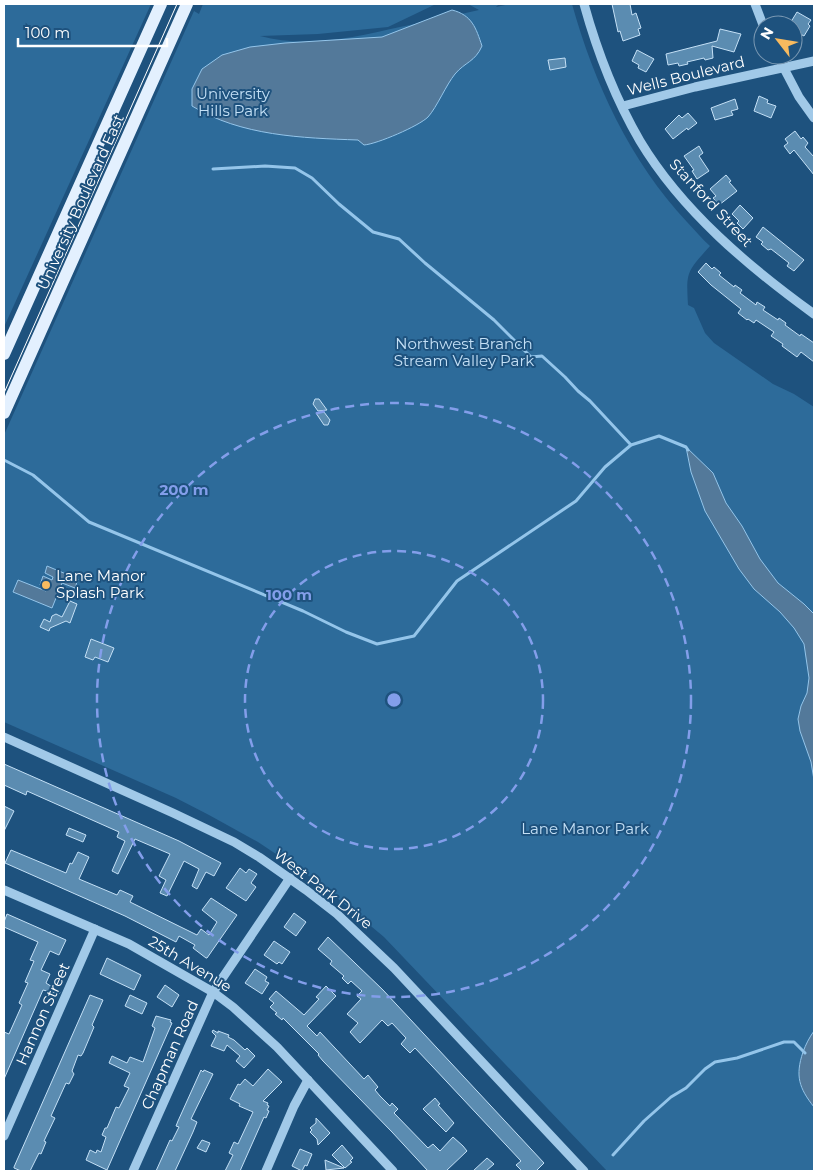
<svg xmlns="http://www.w3.org/2000/svg" width="818" height="1175" viewBox="0 0 818 1175" font-family="Montserrat,sans-serif">
<style>
.green{fill:#2d6b9a}
.water{fill:#53799a;stroke:#94c5ea}
.lines{fill:none;stroke-linecap:round;stroke-linejoin:round}
.stream{stroke:#94c5ea;stroke-width:3}
.building{fill:#5b8cb1;stroke:#c4e0f6}
.minor{stroke:#a1c9e8;stroke-width:9}
.major{stroke:#e3f0fe;stroke-width:12}
.tram{stroke:#fff;stroke-width:1}
.ring{fill:none;stroke:#839eea;stroke-width:2.5;stroke-dasharray:9 6}
.poi-dot{fill:#f7ba5f;stroke:#1e527e;stroke-width:2}
.labels{text-anchor:middle;stroke-width:4;stroke-linejoin:round;paint-order:stroke}
.street-label{font-size:15px;fill:#fff;stroke:#1e527e}
.park-label{font-size:15px;fill:#c4e0f6;stroke:#1e527e}
.poi-label{font-size:15px;fill:#fff;stroke:#1e527e;text-anchor:start}
.centre{fill:#839eea;stroke:#1e527e;stroke-width:2.5}
.ring-label{font-size:15px;text-anchor:middle;font-weight:bold;fill:#839eea;stroke:#1e527e;stroke-width:4;stroke-linejoin:round;paint-order:stroke}
</style>
<rect width="100%" height="100%" fill="#1e527e"/>
<!-- green -->
<g class="green">
<path d="M4,4H151L4,327Z"/>
<path d="M203,4H436L388,27L318,34L260,36C306,49 355,37 400,27C426,22 452,16 479,10L468,4H499L496,7L510,4H572C594,83 630,161 687,222C695,230 702,239 710,246C687,272 686,271 688,305L694,308L705,333L714,343L773,384L794,394L814,407V1171H607L384,937L318,882L258,842L209,815L176,798L4,722V435L194,11L199,14Z"/>
</g>
<!-- water -->
<g class="water">
<path d="M452,10C472,15 476,28 482,46C475,62 465,62 455,74C446,85 437,107 428,117C419,126 377,144 364,145L358,140C302,138 241,136 192,106V89L202,69L222,55L250,47L285,43L382,37Z"/>
<path d="M686,447L713,473L726,503L742,526L760,559L778,583L804,604L814,614V780L811,762L800,731L798,719L801,706L807,693L809,678L804,644L794,628L780,612L754,589L739,569L705,511L691,472Z"/>
<path d="M47,566L78,579L75,588L62,583L52,608L13,592L18,580L46,591L48,588L40,585L43,576L52,580L53,577L45,573Z"/>
<path d="M814,1031V1107C799,1088 795,1076 803,1052C806,1044 809,1038 814,1031Z"/>
</g>
<g class="lines">
<!-- stream -->
<g class="stream">
<path d="M213,169L265,166L295,168L312,178L339,204L373,232L399,239L425,263L494,320L531,357L542,356L565,377L578,391L590,401L631,445"/>
<path d="M4,460L33,475L89,522L303,611L346,632L377,644L414,636L457,581L576,501L605,467L631,445L659,436L686,447L688,450"/>
<path d="M613,1155L644,1121L671,1097L686,1088L705,1069L715,1062L737,1058L784,1042H794L805,1053"/>
</g>
</g>
<!-- building -->
<g class="building">
<path d="M612,4H630L632,15L636,13L641,28L638,29L640,35L623,41L620,31L618,32Z"/>
<path d="M797,12L811,20L808,24L810,26L804,36L793,30V25H789Z"/>
<path d="M720,29L741,34L734,52L712,46L713,58L705,60L704,58L687,62L688,64L679,66L678,63L668,65L666,54L717,41Z"/>
<path d="M637,50L654,59L646,72L638,68L639,65L632,61Z"/>
<path d="M565,58L566,67L550,70L548,60Z"/>
<path d="M759,96L768,100L767,103L776,106L771,118L754,111Z"/>
<path d="M735,99L738,109L731,111L733,115L715,120L711,108Z"/>
<path d="M688,113L697,123L688,130L687,128L673,139L665,129L679,115L682,118Z"/>
<path d="M795,131L801,139L803,137L808,143L805,147L814,157V175L794,150L790,154L784,146L788,143L785,139Z"/>
<path d="M699,146L703,153L699,156L709,171L697,179L692,171L694,170L684,156Z"/>
<path d="M726,175L731,181L729,182L737,191L719,205L713,198L716,196L710,189Z"/>
<path d="M740,205L753,218L743,229L737,223L739,221L732,214Z"/>
<path d="M763,227L804,260L794,271L787,266L789,263L771,249L768,250L761,244L763,242L756,237Z"/>
<path d="M706,263L712,269L714,267L721,273L719,275L734,287L735,285L742,290L740,293L756,305L757,302L765,307L763,310L778,320L779,318L786,323L785,325L800,336L801,334L814,343V362L801,352L797,357L782,346L783,344L771,336L774,332L756,320L754,323L748,319L747,320L738,313L741,309L711,285L698,272Z"/>
<path d="M315,399H319L327,410L318,411L313,404Z"/>
<path d="M324,412L330,420L328,425H324L316,413Z"/>
<path d="M70,601L77,604L70,623L66,621L50,628L49,631L40,627L44,619L50,622L52,616L56,614L62,617Z"/>
<path d="M91,639L114,648L108,662L95,657L93,660L85,657Z"/>
<path d="M4,764L179,841L221,863L214,876L206,872L197,889L192,886L199,869L184,861L167,896L160,893L166,880L159,876L170,854L135,839L118,874L112,871L125,841L117,837L119,832L27,791L26,795L4,785Z"/>
<path d="M4,806L14,811L4,831Z"/>
<path d="M69,828L86,835L83,842L66,835Z"/>
<path d="M11,850L66,873L70,863L72,864L78,852L89,857L79,879L117,895L120,890L133,896L130,902L197,935L201,929L209,935L217,922L202,910L211,898L237,915L207,958H206L193,948L195,945L179,936L176,942L125,916L5,863Z"/>
<path d="M240,868L246,873L249,869L257,874L251,883L256,887L246,901L226,888Z"/>
<path d="M294,913L306,922L296,936L284,927Z"/>
<path d="M7,914L66,940L59,955L50,951L41,970L50,974L46,983L60,992L59,994L43,990L4,1079V1032L9,1034L22,1005L19,1003L28,983L25,982L34,961L30,960L38,942L4,927V922Z"/>
<path d="M328,937L383,990L544,1163L536,1171H522L516,1165L521,1161L432,1066L415,1048L410,1053L401,1044L406,1038L392,1023L388,1026L382,1020L360,1043L350,1032L358,1023L347,1014L361,999L357,996L362,991L351,981L348,984L342,978L344,976L330,964L332,961L318,949Z"/>
<path d="M274,941L290,952L282,964L279,962L277,964L264,955Z"/>
<path d="M107,958L141,975L134,990L100,974Z"/>
<path d="M255,969L267,977L265,981L269,983L262,994L245,983Z"/>
<path d="M165,985L179,995L172,1007L157,997Z"/>
<path d="M326,986L336,996L307,1026L317,1036L320,1032L364,1079L368,1075L378,1087L375,1090L380,1096L390,1106L392,1103L398,1109L394,1113L428,1148L433,1144L440,1151L453,1137L463,1146L467,1151L446,1171H428L392,1132L323,1061L318,1055L319,1054L283,1018L282,1020L275,1014L277,1013L270,1007L274,1003L269,999L276,991L304,1015L319,999L316,997Z"/>
<path d="M90,995L103,1000L92,1025L94,1027L83,1053L81,1056L78,1055L72,1071L74,1074L69,1084L66,1083L51,1116L55,1118L44,1141L46,1142L41,1154L39,1153L30,1171H21L14,1168V1167Z"/>
<path d="M130,995L147,1003L142,1014L125,1006Z"/>
<path d="M156,1016L171,1020L170,1022L172,1023L107,1170L86,1160L90,1150L96,1153L97,1150L101,1152L106,1137L102,1135L105,1128H107L116,1107L119,1108L129,1088L124,1086L130,1073L109,1063L112,1056L127,1063L130,1057L143,1062L155,1028L152,1026Z"/>
<path d="M213,1030L218,1033V1031L229,1035L228,1037L234,1040L245,1050L247,1048L255,1056L244,1068L236,1061L240,1056L227,1045L224,1051L211,1046L216,1036L212,1032Z"/>
<path d="M268,1069L282,1082L263,1101L268,1103L267,1105L269,1106L267,1110L269,1111L266,1118L264,1117L240,1171H225L233,1155L229,1153L234,1142L238,1144L253,1112L239,1106L240,1104L230,1099L238,1084L240,1085L245,1079L253,1086Z"/>
<path d="M201,1070L203,1072L204,1070L213,1074L191,1119L197,1122L193,1132L175,1171H156L170,1140L172,1141L179,1127L176,1126L178,1121Z"/>
<path d="M435,1098L440,1104L438,1105L454,1123L446,1132L423,1109Z"/>
<path d="M316,1118L330,1133L318,1145L317,1139L310,1132L312,1130L310,1128L316,1123Z"/>
<path d="M202,1140L210,1143L206,1152L197,1148Z"/>
<path d="M342,1145L353,1158L350,1161L352,1162L345,1168L332,1155Z"/>
<path d="M300,1149L312,1154L307,1166L305,1165L302,1171L292,1166Z"/>
<path d="M487,1158L494,1164L486,1171H473Z"/>
<path d="M325,1160L344,1168L326,1170Z"/>
</g>
<g class="lines">
<!-- minor -->
<g class="minor">
<path d="M584,4C597,51 615,98 640,141C682,211 749,267 814,314"/>
<path d="M755,4L763,25"/>
<path d="M777,55L799,97L814,118"/>
<path d="M623,106L695,87L814,61"/>
<path d="M4,737L173,813L234,842L259,857L306,890L337,914L394,968L584,1171"/>
<path d="M4,890L129,944L213,992L233,1007L277,1047L393,1171"/>
<path d="M4,1136L95,929"/>
<path d="M133,1171L213,992L290,878"/>
<path d="M266,1171L294,1106L308,1080"/>
</g>
<!-- major -->
<g class="major">
<path d="M4,354L161,4"/>
<path d="M4,413L187,4"/>
</g>
<!-- tram -->
<path class="tram" d="M4,393L177,4"/>
</g>
<!-- distance rings -->
<g class="ring">
<circle cx="394" cy="700" r="149"/>
<circle cx="394" cy="700" r="297"/>
</g>
<!-- markers -->
<circle class="poi-dot" cx="46" cy="585" r="5"/>
<g class="labels">
<!-- street labels -->
<g class="street-label">
<text transform="translate(686 76) rotate(-14)" y="5">Wells Boulevard</text>
<text transform="translate(81 202) rotate(-66)" y="5">University Boulevard East</text>
<text transform="translate(711 203) rotate(47)" y="5">Stanford Street</text>
<text transform="translate(323 889) rotate(38)" y="5">West Park Drive</text>
<text transform="translate(190 964) rotate(31)" y="5">25th Avenue</text>
<text transform="translate(43 1014) rotate(-66)" y="5">Hannon Street</text>
<text transform="translate(170 1055) rotate(-66)" y="5">Chapman Road</text>
</g>
<!-- park labels -->
<g class="park-label">
<text x="233" y="99">University<tspan x="233" dy="17">Hills Park</tspan></text>
<text x="464" y="349">Northwest Branch<tspan x="464" dy="17">Stream Valley Park</tspan></text>
<text x="585" y="834">Lane Manor Park</text>
</g>
<!-- poi labels -->
<g class="poi-label">
<text x="56" y="581">Lane Manor<tspan x="56" dy="17">Splash Park</tspan></text>
</g>
</g>
<circle cx="394" cy="700" r="8" class="centre"/>
<g class="ring-label">
<text x="184" y="495">200 m</text>
<text x="289" y="600">100 m</text>
</g>
<!-- border -->
<rect width="818" height="1175" fill="none" stroke="#ffffff" stroke-width="10"/>
<!-- north arrow -->
<g transform="translate(778 40) rotate(301)"><circle r="24" fill="#1e527e" stroke="#7897b2"/>
<path d="M0-4L9 19L0 12L-9 19Z" fill="#f7ba5f"/>
<text y="-8" font-size="14" font-weight="bold" text-anchor="middle" fill="#ffffff">N</text>
</g>
<!-- scale -->
<path d="M18 38v8h149v-8" fill="none" stroke="#ffffff" stroke-width="2.5"/>
<text x="25" y="38" font-size="15" fill="#ffffff" stroke="#1e527e" stroke-width="4" paint-order="stroke">100 m</text>
</svg>
